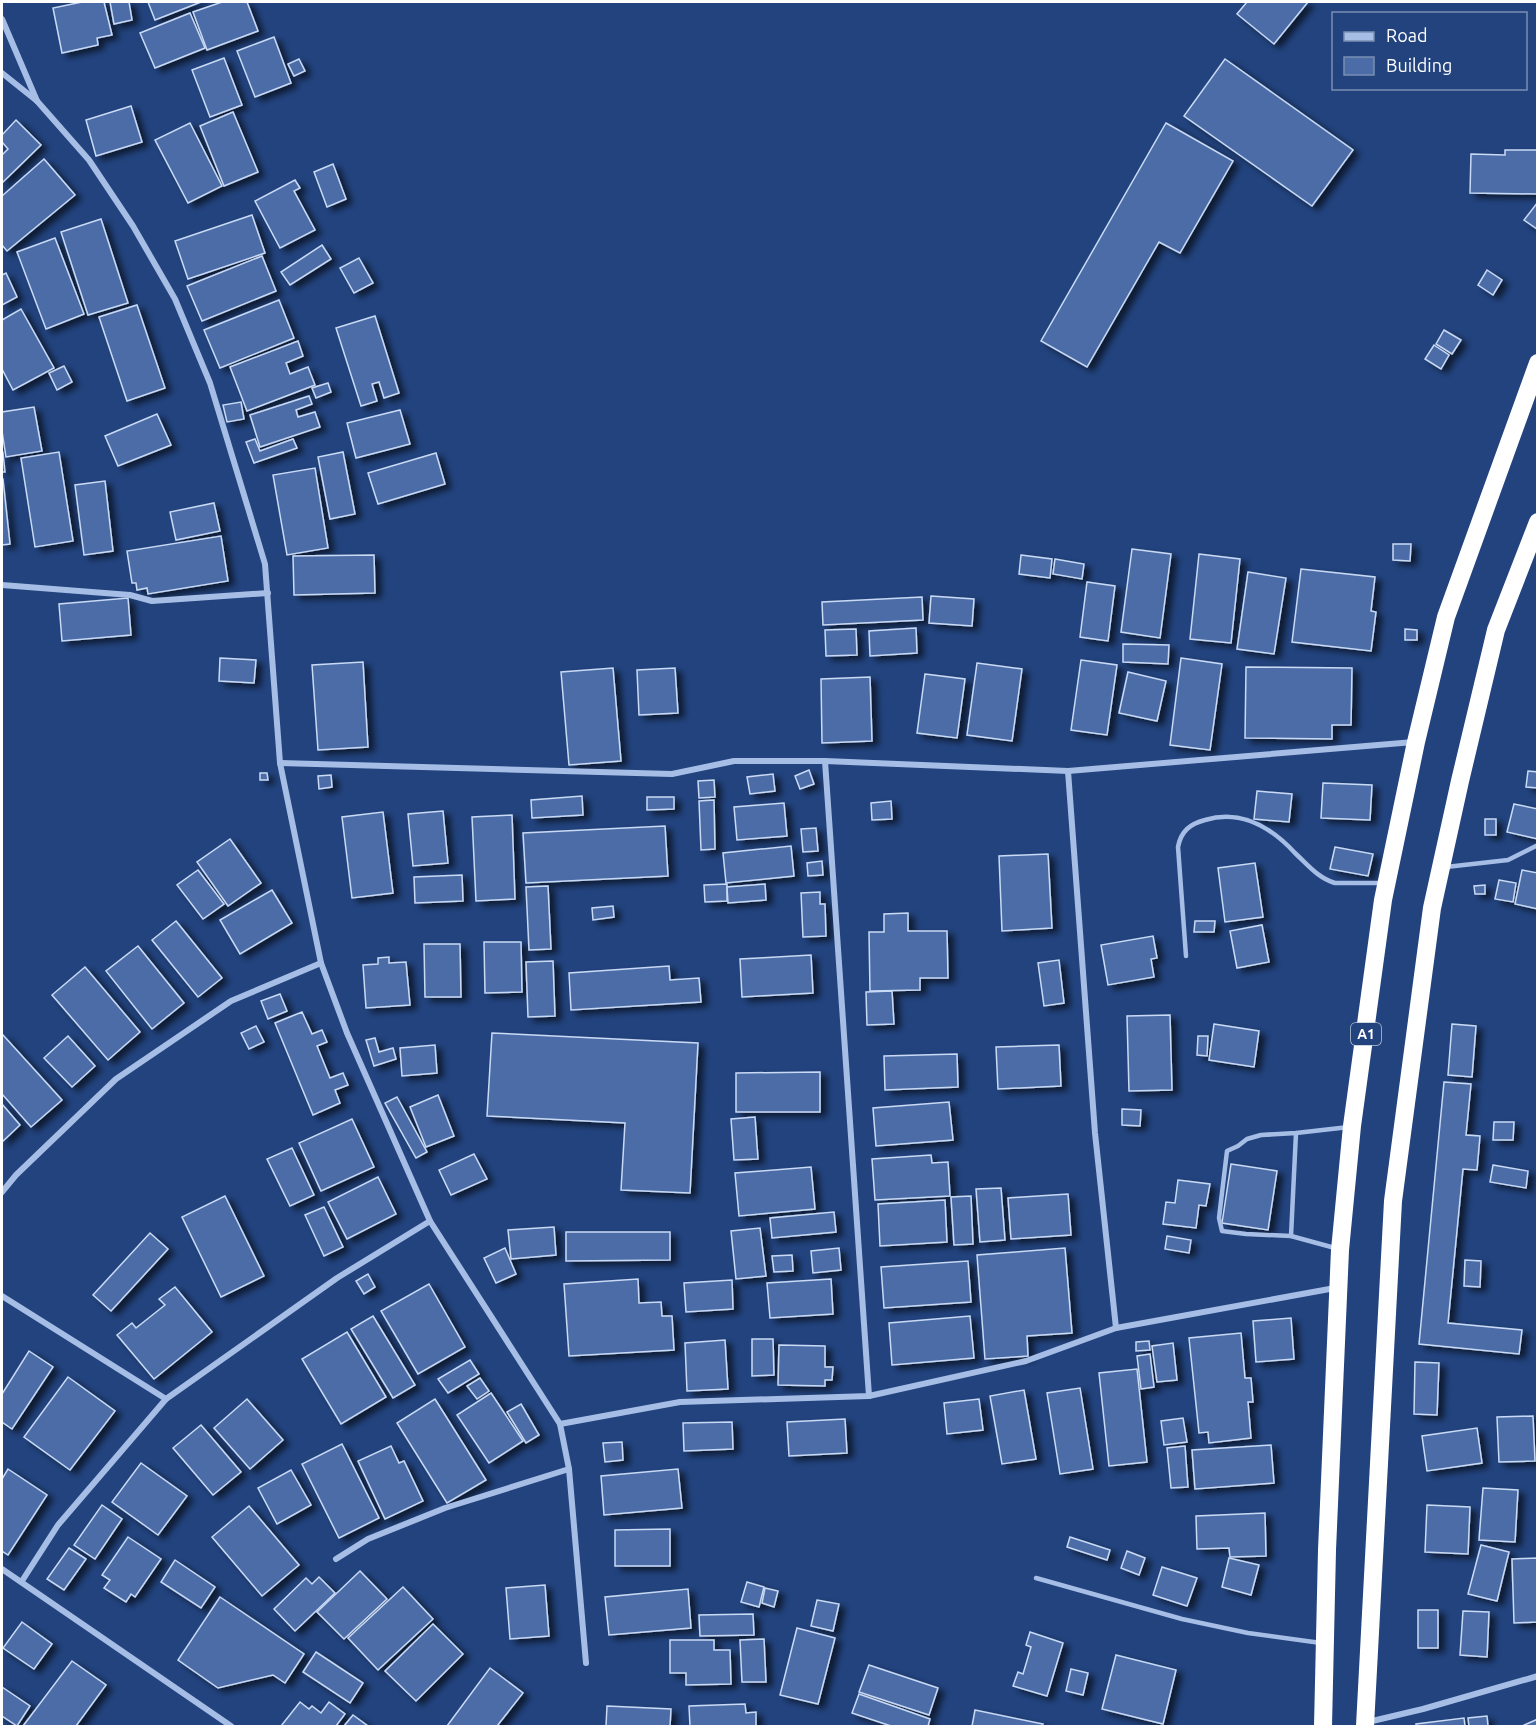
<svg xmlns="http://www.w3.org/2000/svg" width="1539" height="1728" viewBox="0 0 1539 1728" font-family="Ubuntu,sans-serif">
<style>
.building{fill:#4b6ca7;stroke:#c9daf5;stroke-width:1.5;filter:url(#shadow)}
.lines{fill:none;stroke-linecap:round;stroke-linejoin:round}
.lane{stroke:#a6bee6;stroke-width:4.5}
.street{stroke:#a6bee6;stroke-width:6}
.highway{stroke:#fff;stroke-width:18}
.labels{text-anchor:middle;stroke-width:6;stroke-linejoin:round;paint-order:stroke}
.shield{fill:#22437e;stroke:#bdc7d8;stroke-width:1.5}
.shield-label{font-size:14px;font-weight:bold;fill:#fff}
</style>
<defs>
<filter id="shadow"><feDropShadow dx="6" dy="4" stdDeviation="3" flood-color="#0009"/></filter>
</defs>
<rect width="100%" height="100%" fill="#22437e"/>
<!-- building -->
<g class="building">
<path d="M82,2H104L112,35L97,38L98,45L62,53L53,8Z"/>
<path d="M110,2H129L132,20L114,24Z"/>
<path d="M148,2H201L155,20Z"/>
<path d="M222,2H247L258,31L207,50L193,12Z"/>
<path d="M1247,2H1308L1274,44L1237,14Z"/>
<path d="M190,13L205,48L155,68L140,33Z"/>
<path d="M274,37L291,83L255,97L237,51Z"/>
<path d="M224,58L242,105L210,117L192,70Z"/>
<path d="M299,59L305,71L294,76L288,64Z"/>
<path d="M1225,59L1353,150L1312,206L1184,116Z"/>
<path d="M131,106L142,142L96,156L86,120Z"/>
<path d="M233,112L258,172L224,186L200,126Z"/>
<path d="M16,120L41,145L2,183V155L8,149L2,142V135Z"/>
<path d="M190,123L222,186L188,203L155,140Z"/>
<path d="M1166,123L1233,161L1180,253L1159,242L1087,367L1041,341Z"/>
<path d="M1505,150H1538V194L1470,193L1471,154L1505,155Z"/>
<path d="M44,159L75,195L7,251L2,245V196Z"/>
<path d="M333,164L346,199L327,207L314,172Z"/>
<path d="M295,180L300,188L294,191L315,230L280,248L255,201Z"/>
<path d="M1538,202V228L1537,229L1524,220Z"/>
<path d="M252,215L265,253L188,279L175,241Z"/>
<path d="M101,219L128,303L88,315L61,232Z"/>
<path d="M55,238L84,314L46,329L17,252Z"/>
<path d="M322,245L331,259L290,285L281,272Z"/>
<path d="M262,256L276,291L202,321L187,286Z"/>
<path d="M359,258L373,283L354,293L340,268Z"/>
<path d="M1487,270L1502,280L1493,295L1478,285Z"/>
<path d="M6,273L17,297L2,305V275Z"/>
<path d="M279,300L294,338L220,368L204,330Z"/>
<path d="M137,305L165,388L127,401L99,317Z"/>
<path d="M21,309L54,368L13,390L2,369V320Z"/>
<path d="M375,316L399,393L384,398L379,382L372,384L377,401L361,406L336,328Z"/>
<path d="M1444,330L1461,340L1452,354L1436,344Z"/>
<path d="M298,341L303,356L286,363L290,374L308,367L315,385L247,411L230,367Z"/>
<path d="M1434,345L1449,355L1441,369L1425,359Z"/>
<path d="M64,366L72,382L57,390L49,373Z"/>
<path d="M328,383L331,392L316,398L312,388Z"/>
<path d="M309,396L312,404L296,410L298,417L315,412L320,427L260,447L250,415Z"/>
<path d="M241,402L244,419L227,422L223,405Z"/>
<path d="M34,407L42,451L6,457L2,431V412Z"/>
<path d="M400,410L410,444L356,458L347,423Z"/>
<path d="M157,414L171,445L118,466L105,436Z"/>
<path d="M255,439L260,451L293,439L297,448L254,463L246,442Z"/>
<path d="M59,452L73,541L35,547L21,458Z"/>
<path d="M343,452L355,514L330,519L318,457Z"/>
<path d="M3,453L5,472H2V454Z"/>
<path d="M436,453L445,484L378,504L368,473Z"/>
<path d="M315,468L328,548L287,555L273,475Z"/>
<path d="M2,479H3L10,544L2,545Z"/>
<path d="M105,481L113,551L84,555L75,485Z"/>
<path d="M214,503L220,531L176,540L170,512Z"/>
<path d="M221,536L228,581L148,594L147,588L137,590L136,583H132L127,551Z"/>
<path d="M1393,544H1411L1410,561L1393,560Z"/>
<path d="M1132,549L1171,554L1160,638L1121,632Z"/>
<path d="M1199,554L1240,559L1231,643L1190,639Z"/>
<path d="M374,555L375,593L294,595L293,556Z"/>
<path d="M1021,555L1052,559L1050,578L1019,574Z"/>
<path d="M1055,559L1084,564L1082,579L1053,574Z"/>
<path d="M1301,569L1375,577L1371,611L1376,612L1371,651L1292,642Z"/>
<path d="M1248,572L1286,578L1274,654L1237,649Z"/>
<path d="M1087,582L1115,586L1108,641L1080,637Z"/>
<path d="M931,596L974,599L972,626L929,623Z"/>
<path d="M922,597L923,620L823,625L822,602Z"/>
<path d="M128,598L131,635L62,641L59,604Z"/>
<path d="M916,628L917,653L870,656L869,631Z"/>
<path d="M856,629L857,655L826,656L825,630Z"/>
<path d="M1405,629L1417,630V640H1405Z"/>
<path d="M1123,644L1169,645L1168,664L1123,662Z"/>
<path d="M220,658L256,660L254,683L219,681Z"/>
<path d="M1181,658L1222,664L1210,750L1170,745Z"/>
<path d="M1081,660L1117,665L1107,735L1071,730Z"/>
<path d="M363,662L368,747L318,750L312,665Z"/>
<path d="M977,663L1022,669L1012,741L967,735Z"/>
<path d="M1246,667L1352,668L1351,725H1332V739L1245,738Z"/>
<path d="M613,668L621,761L569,765L561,672Z"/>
<path d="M675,668L678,713L639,715L637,670Z"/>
<path d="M1128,672L1166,681L1157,721L1119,713Z"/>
<path d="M925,674L965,679L957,738L917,733Z"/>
<path d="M870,677L872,741L822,743L821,679Z"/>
<path d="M809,770L814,784L800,789L795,776Z"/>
<path d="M1528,771L1538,772V788L1526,787Z"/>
<path d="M260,773H267L268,780H260Z"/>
<path d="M773,774L775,791L750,794L747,777Z"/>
<path d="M331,775L332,787L319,789L318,776Z"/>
<path d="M714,780L715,797L699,798L698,781Z"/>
<path d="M1323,783L1372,785L1370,820L1321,818Z"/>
<path d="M1257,791L1292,794L1289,822L1254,819Z"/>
<path d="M582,796L583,815L532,818L531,800Z"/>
<path d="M647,797H674V809L647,810Z"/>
<path d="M714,800L715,849L701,850L699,801Z"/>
<path d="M891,801L892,819L872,820L871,803Z"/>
<path d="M784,803L787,836L737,840L734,807Z"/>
<path d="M1514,804L1538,809V839L1507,832Z"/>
<path d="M443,811L448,863L413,866L408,814Z"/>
<path d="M383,812L393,893L352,898L342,817Z"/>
<path d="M512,815L515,899L476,901L472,817Z"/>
<rect x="1485" y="819" width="11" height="16"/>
<path d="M665,826L668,876L526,883L523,833Z"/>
<path d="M816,828L818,851L803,852L801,829Z"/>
<path d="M230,839L261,883L228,906L197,862Z"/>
<path d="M791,846L794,876L726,883L723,853Z"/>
<path d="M1335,847L1373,854L1368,876L1330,869Z"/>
<path d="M1048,854L1052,928L1002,931L999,856Z"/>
<path d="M822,861L823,875L808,876L807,863Z"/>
<path d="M1255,863L1263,917L1225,922L1218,868Z"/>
<path d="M198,870L224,904L203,919L177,885Z"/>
<path d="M1522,870L1538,873V909L1515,904Z"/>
<path d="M462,875L463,901L415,903L414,877Z"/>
<path d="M1499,880L1516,883L1513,902L1495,899Z"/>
<path d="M727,884V901L705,902L704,885Z"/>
<path d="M765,884L766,900L728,903L727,887Z"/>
<path d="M1485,885V894H1475L1474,886Z"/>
<path d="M548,886L551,949L529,950L526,887Z"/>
<path d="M272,890L292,923L240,954L220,920Z"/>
<path d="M820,892V904H825L826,936L803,937L801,893Z"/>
<path d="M613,906L614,917L593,920L592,908Z"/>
<path d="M908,913V931H947L948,978H920V990L870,991L869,932H884V914Z"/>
<path d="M176,921L222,978L198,997L152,940Z"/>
<path d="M1195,921H1215L1214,932H1194Z"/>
<path d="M1262,925L1269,962L1237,968L1230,931Z"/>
<path d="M1153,936L1157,958L1151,959L1154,977L1108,985L1101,945Z"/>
<path d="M484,942H521L522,992L485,993Z"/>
<path d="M424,944H460L461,997H425Z"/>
<path d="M138,946L184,1003L152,1029L106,971Z"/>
<path d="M811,955L813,993L742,997L740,959Z"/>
<path d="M389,957V963L406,962L410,1005L366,1008L363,965L378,964V958Z"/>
<path d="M1059,960L1064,1003L1044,1006L1038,963Z"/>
<path d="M553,961L555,1016L528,1017L526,962Z"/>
<path d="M669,966L670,980L699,978L701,1002L571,1010L569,973Z"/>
<path d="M85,967L140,1032L108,1060L52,995Z"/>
<path d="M892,991L894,1024L867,1025L866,992Z"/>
<path d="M280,994L287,1011L268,1019L261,1001Z"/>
<path d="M302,1012L312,1034L322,1030L327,1042L317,1046L330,1078L343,1073L348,1085L335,1090L340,1103L313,1115L275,1023Z"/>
<path d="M1170,1015L1172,1090L1129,1091L1127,1016Z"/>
<path d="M1214,1024L1259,1031L1254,1067L1209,1060Z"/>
<path d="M1452,1024L1476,1026L1472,1077L1448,1075Z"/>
<path d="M256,1026L264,1042L249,1049L241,1033Z"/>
<path d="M492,1033L698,1043L690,1193L621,1190L625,1123L487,1116Z"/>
<path d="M3,1035L62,1100L31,1127L2,1094V1037Z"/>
<path d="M68,1036L95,1066L72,1087L44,1058Z"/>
<path d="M1198,1036H1208L1207,1056L1197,1055Z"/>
<path d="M375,1038L379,1052L393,1048L396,1059L374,1066L366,1040Z"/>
<path d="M435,1045L437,1073L402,1076L400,1048Z"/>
<path d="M1059,1045L1061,1086L998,1089L996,1047Z"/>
<path d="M957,1054L958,1087L885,1090L884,1056Z"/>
<path d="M820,1072V1112H736V1073Z"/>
<path d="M1444,1082L1471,1084L1466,1135L1480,1136L1477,1170L1463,1169L1448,1323L1522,1330L1519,1354L1419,1344Z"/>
<path d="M438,1095L454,1136L426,1147L410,1107Z"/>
<path d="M397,1097L427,1152L416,1158L385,1103Z"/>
<path d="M949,1102L953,1140L876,1146L873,1108Z"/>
<path d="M2,1104L20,1125L2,1142Z"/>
<path d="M1122,1109L1141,1110L1140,1126L1122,1125Z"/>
<path d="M755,1117L758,1159L734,1160L731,1119Z"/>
<path d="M352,1119L374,1167L321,1191L299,1143Z"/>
<path d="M1494,1122H1514L1513,1140H1493Z"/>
<path d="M292,1148L314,1195L290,1206L267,1159Z"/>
<path d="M474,1154L487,1179L451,1195L439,1170Z"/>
<path d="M931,1155L932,1163L948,1162L950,1196L875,1200L872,1159Z"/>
<path d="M1231,1164L1277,1171L1268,1230L1222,1223Z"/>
<path d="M1493,1165L1528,1171L1526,1188L1490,1182Z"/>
<path d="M811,1167L815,1209L739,1216L735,1173Z"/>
<path d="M378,1177L396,1214L347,1239L328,1202Z"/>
<path d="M1178,1180L1210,1184L1206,1206L1199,1205L1196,1228L1163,1224L1166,1202L1175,1203Z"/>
<path d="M1001,1188L1005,1240L980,1242L976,1189Z"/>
<path d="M1068,1194L1071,1235L1011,1239L1008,1198Z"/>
<path d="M225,1196L264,1276L221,1297L182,1217Z"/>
<path d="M971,1196L973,1244L954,1245L951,1197Z"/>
<path d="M945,1200L947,1242L880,1246L878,1204Z"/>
<path d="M324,1207L343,1247L324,1256L305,1215Z"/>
<path d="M834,1212L836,1232L772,1238L770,1218Z"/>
<path d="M554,1227L556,1255L511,1259L508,1230Z"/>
<path d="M760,1228L766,1276L736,1279L731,1231Z"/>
<path d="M566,1232H670V1260L566,1261Z"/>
<path d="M150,1233L168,1249L111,1311L93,1295Z"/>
<path d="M1167,1236L1191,1240L1189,1253L1165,1249Z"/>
<path d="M505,1248L516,1274L496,1283L484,1258Z"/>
<path d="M839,1248L841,1270L813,1273L811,1251Z"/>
<path d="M1065,1248L1072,1333L1027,1336L1028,1356L985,1359L977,1255Z"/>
<path d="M792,1255L793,1271L774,1272L772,1256Z"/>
<path d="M1465,1260L1481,1261L1480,1287L1464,1286Z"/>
<path d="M968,1261L971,1302L884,1308L881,1267Z"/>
<path d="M368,1274L375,1287L364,1294L356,1281Z"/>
<path d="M638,1279L639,1303L661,1302L662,1316H672L674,1350L569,1356L564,1284Z"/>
<path d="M831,1279L833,1314L770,1318L767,1283Z"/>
<path d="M732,1280L733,1309L686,1312L684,1283Z"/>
<path d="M429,1284L465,1347L418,1374L381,1311Z"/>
<path d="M175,1287L212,1332L154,1379L117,1335L132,1323L136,1328L165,1305L159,1299Z"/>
<path d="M373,1316L415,1385L393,1398L351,1329Z"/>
<path d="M970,1316L974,1358L892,1365L889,1323Z"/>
<path d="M1291,1318L1294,1359L1256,1362L1253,1321Z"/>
<path d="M347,1332L386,1397L341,1424L302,1359Z"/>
<path d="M1241,1333L1245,1378H1251L1253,1402H1248L1251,1438L1209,1443L1208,1432L1199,1433L1189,1338Z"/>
<path d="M752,1339H773L774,1375L752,1376Z"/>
<path d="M725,1340L728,1389L687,1391L685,1343Z"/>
<path d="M1149,1341L1150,1350L1136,1351V1342Z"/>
<path d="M1173,1343L1177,1380L1157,1382L1152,1346Z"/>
<path d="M779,1345L825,1346V1367H833L832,1380H825V1386L778,1385Z"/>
<path d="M29,1351L53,1367L12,1429L2,1422V1394Z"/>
<path d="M1150,1354L1154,1387L1141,1389L1137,1356Z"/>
<path d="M470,1360L479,1374L448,1393L438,1379Z"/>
<path d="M1415,1362L1439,1363L1437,1415L1414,1414Z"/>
<path d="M1137,1369L1147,1462L1109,1466L1099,1373Z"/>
<path d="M68,1377L115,1411L70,1470L24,1437Z"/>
<path d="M480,1378L489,1391L477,1399L467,1386Z"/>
<path d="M1080,1388L1093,1469L1060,1474L1047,1393Z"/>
<path d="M1024,1390L1036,1459L1002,1464L990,1396Z"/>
<path d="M491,1393L523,1441L489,1463L457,1415Z"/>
<path d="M247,1399L283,1440L250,1469L214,1428Z"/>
<path d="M435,1399L486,1480L447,1503L397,1423Z"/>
<path d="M979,1399L983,1430L947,1434L944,1403Z"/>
<path d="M521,1404L539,1435L526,1443L507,1412Z"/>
<path d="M1533,1416L1535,1461L1499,1462L1497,1417Z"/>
<path d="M1183,1418L1187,1442L1164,1445L1161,1421Z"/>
<path d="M845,1419L847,1453L789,1456L787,1422Z"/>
<path d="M732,1422L733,1449L684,1451L683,1423Z"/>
<path d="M201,1425L241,1472L213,1495L173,1448Z"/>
<path d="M1477,1428L1482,1463L1427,1471L1422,1436Z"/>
<path d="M622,1442L623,1460L605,1462L603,1443Z"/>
<path d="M342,1444L379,1518L339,1538L302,1464Z"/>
<path d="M1271,1445L1274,1483L1195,1489L1192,1450Z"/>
<path d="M391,1446L399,1463L404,1461L423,1501L385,1519L358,1461Z"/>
<path d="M1185,1446L1188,1487L1171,1488L1167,1448Z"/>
<path d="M141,1463L187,1496L158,1535L112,1502Z"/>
<path d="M8,1469L47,1495L8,1555L2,1551V1479Z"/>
<path d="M678,1469L682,1508L604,1515L601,1476Z"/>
<path d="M291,1470L311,1505L277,1524L258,1488Z"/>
<path d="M1483,1488L1518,1490L1515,1542L1479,1540Z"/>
<path d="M102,1505L122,1519L95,1559L74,1545Z"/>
<path d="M1427,1505L1470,1507L1468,1554L1425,1552Z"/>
<path d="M249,1506L299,1565L262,1596L212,1537Z"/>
<path d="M1265,1513L1266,1556L1230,1557L1229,1548L1197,1549L1196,1516Z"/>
<path d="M670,1529V1566H615V1530Z"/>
<path d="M128,1537L161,1559L135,1597L131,1594L126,1602L104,1588L110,1580L102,1575Z"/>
<path d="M1070,1537L1110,1550L1107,1560L1067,1547Z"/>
<path d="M1481,1545L1509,1552L1497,1601L1468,1594Z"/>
<path d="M69,1548L86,1559L64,1590L47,1579Z"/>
<path d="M1127,1551L1145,1558L1139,1575L1121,1568Z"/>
<path d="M1229,1558L1259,1565L1251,1595L1222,1587Z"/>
<path d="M1538,1558V1622L1514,1623L1512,1559Z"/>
<path d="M175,1560L215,1587L201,1608L161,1582Z"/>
<path d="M1162,1567L1197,1578L1187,1606L1153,1595Z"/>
<path d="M360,1571L387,1599L344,1639L317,1612Z"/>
<path d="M319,1577L335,1593L295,1631L274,1609L306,1578L312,1584Z"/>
<path d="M747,1582L764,1587L759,1607L741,1602Z"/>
<path d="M545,1585L549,1636L510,1639L506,1588Z"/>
<path d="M403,1587L433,1619L378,1670L348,1638Z"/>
<path d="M765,1588L778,1591L774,1607L762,1603Z"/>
<path d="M688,1589L691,1628L609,1635L605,1597Z"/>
<path d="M220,1597L304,1654L285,1683L273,1675L218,1688L178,1660Z"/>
<path d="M817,1600L839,1604L833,1631L811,1626Z"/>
<rect x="1418" y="1610" width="20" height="38"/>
<path d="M1463,1611L1489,1612L1487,1657L1460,1655Z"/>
<path d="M753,1614L754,1635L700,1636L699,1615Z"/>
<path d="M22,1622L52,1644L34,1669L3,1648Z"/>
<path d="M433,1624L463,1654L416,1701L385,1671Z"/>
<path d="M797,1628L835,1638L818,1704L780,1695Z"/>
<path d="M1030,1632L1063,1643L1047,1696L1013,1686L1018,1672L1023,1674L1031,1647L1026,1645Z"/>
<path d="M764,1639L766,1682H742L740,1640Z"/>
<path d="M670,1640H714V1650H730L731,1684L686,1685V1673H670Z"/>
<path d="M316,1652L363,1683L350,1703L303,1672Z"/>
<path d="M1116,1655L1176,1670L1163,1724L1102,1709Z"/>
<path d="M72,1661L106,1685L76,1726H23Z"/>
<path d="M869,1665L938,1688L929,1715L859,1692Z"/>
<path d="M490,1668L523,1693L497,1726H447Z"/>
<path d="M1071,1669L1088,1673L1083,1695L1066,1691Z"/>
<path d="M2,1687L30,1706L17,1726L2,1716Z"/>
<path d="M859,1694L930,1719L928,1726H891L852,1713Z"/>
<path d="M300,1702L309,1709L312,1706L321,1713L329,1702L345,1714L336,1726H281Z"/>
<path d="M745,1704L746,1713L756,1712V1726H690L689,1706Z"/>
<path d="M607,1706L671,1709L670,1726H606Z"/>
<path d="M975,1710L1043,1724L1042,1726H972Z"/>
<path d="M353,1715L368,1726H344Z"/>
<path d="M1487,1716L1488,1726H1469L1468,1718Z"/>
<path d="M1464,1718L1465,1726H1416V1724Z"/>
<path d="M1538,1719V1726H1522Z"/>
</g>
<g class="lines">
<!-- lane -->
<g class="lane">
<path d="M1446,867L1508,860L1538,845"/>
<path d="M1186,956L1178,847C1181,831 1190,824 1205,820C1241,809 1271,827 1295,853C1308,865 1318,878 1335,883H1381"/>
<path d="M1291,1236L1296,1133"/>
<path d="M1335,1248L1291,1236L1246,1234L1222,1231L1219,1218L1227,1151L1238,1146L1247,1139L1261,1135L1296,1133L1349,1127"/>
<path d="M1036,1578L1182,1619L1248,1633L1321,1643"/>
</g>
<!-- street -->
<g class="street">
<path d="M2,19L37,101"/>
<path d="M2,73L37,101L89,160L133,226L175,299L210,383L265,564L280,763L321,963L347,1033L430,1221L560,1424L569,1469L586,1663"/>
<path d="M2,585L130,595L152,601L268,593"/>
<path d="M280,763L672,774L734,761H825L1068,771L1414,742"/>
<path d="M1068,771L1095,1133L1116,1328"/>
<path d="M2,1192L16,1175L116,1079L231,1001L321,963"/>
<path d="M2,1296L166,1399"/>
<path d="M869,1396L1026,1361L1116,1328L1335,1288"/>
<path d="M560,1424L680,1402L869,1396L825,761"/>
<path d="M336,1559L368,1539L445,1508L569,1469"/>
<path d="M2,1569L231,1726"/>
<path d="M22,1581L58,1525L166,1399L337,1278L430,1221"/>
<path d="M1368,1722L1423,1709L1538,1676"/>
</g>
<!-- highway -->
<g class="highway">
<path d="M1323,1726L1327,1550L1340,1250L1352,1126L1383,900L1416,742L1446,617L1538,363"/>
<path d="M1365,1726L1393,1201L1432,908L1460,781L1496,630L1538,522"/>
</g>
</g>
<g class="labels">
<!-- shield labels -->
<rect class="shield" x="1351" y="1023" width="30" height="22" rx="4.5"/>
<g class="shield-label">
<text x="1366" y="1039">A1</text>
</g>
</g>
<!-- border -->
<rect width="1539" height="1728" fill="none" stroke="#ffffff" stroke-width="6"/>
<!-- legend -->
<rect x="1332" y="12" width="195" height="78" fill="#22437e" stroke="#7a8eb2" stroke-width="1.5"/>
<rect x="1344" y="32" width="30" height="9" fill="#a6bee6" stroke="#7a8eb2" stroke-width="1.5"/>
<text x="1386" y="42" font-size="18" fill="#ffffff">Road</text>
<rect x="1344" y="57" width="30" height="18" fill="#4b6ca7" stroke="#7a8eb2" stroke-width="1.5"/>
<text x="1386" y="72" font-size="18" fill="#ffffff">Building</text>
</svg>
